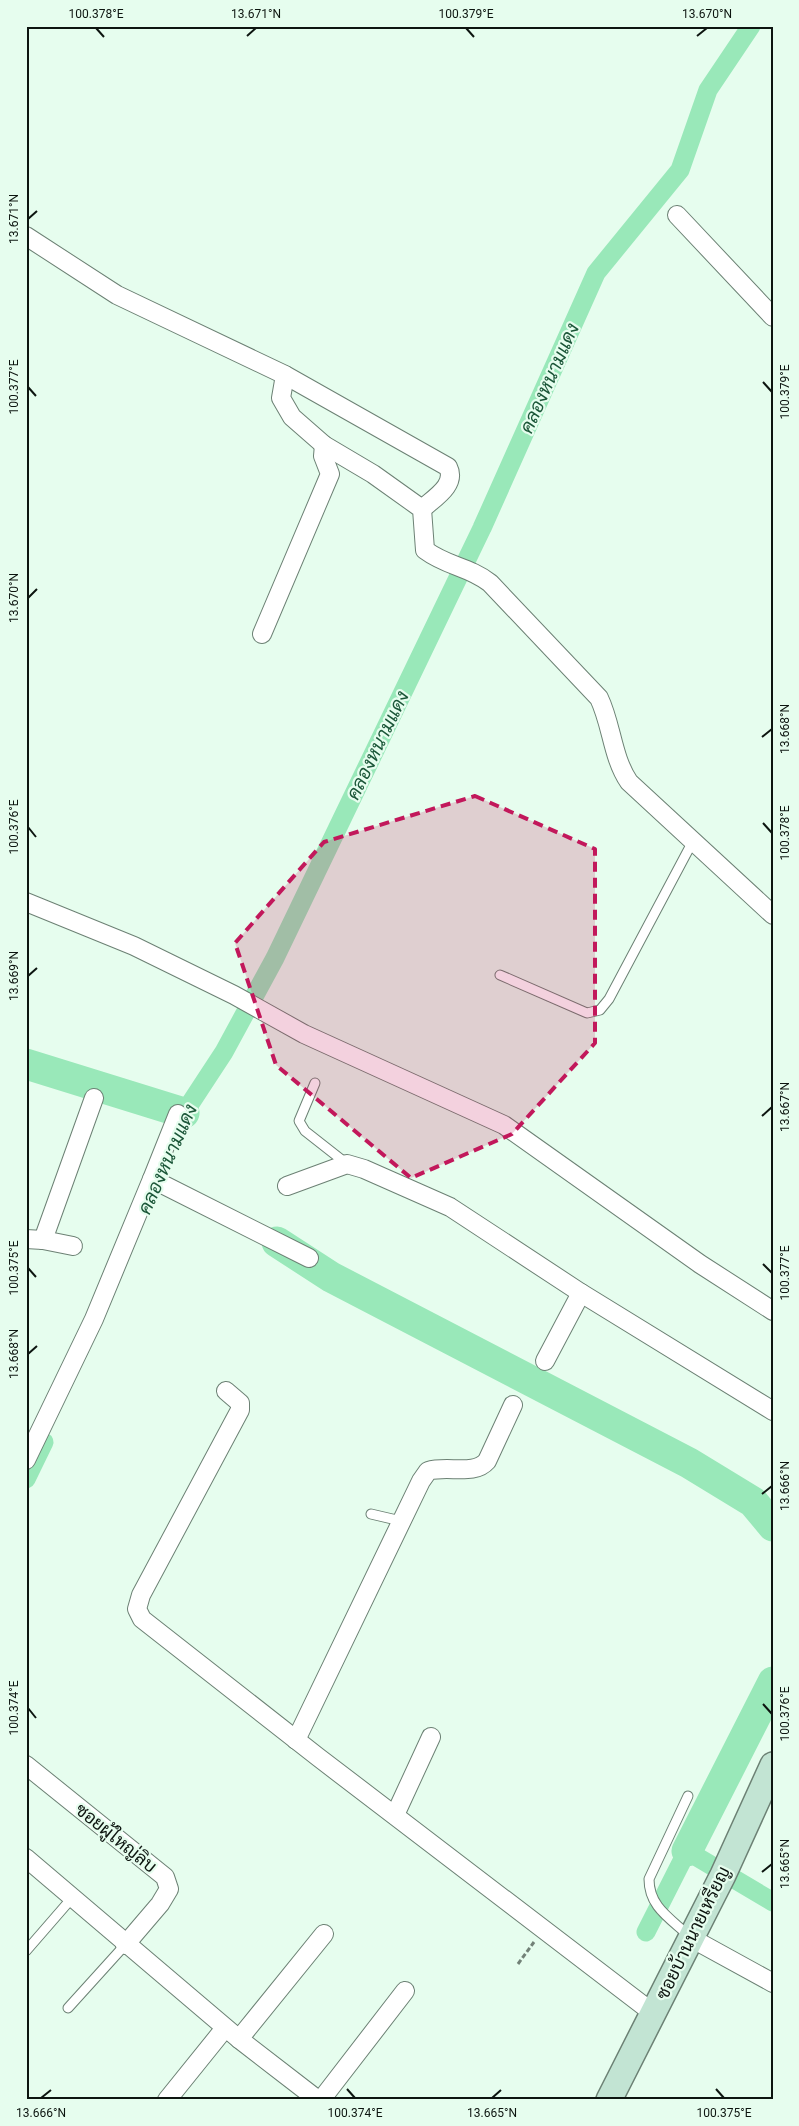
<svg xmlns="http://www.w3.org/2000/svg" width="799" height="2126" viewBox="0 0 799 2126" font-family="Roboto,Sarabun,sans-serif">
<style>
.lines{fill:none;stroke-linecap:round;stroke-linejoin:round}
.canal{stroke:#99e8b9;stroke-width:19}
.river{stroke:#99e8b9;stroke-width:31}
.lane-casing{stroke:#6c8174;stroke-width:11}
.street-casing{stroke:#6c8174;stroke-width:20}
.secondary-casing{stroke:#6c8174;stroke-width:28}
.path{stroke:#728177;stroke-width:3;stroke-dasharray:5 2.5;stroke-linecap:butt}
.lane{stroke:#fff;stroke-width:9}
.street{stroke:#fff;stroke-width:18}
.secondary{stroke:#c2e4d3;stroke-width:25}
.marked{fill:#c2185b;fill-opacity:0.2;stroke:#c2185b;stroke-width:4;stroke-dasharray:10 6;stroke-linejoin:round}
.ticks{fill:none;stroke:#0d1510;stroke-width:2}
.labels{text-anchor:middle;stroke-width:4.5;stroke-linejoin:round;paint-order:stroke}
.street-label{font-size:18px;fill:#0d1510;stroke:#e6fdee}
.water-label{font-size:19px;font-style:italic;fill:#1b5638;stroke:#e6fdee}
.neatline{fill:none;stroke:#0d1510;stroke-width:2}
.ticks-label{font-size:12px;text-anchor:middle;fill:#0d1510}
</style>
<rect width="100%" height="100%" fill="#e6fdee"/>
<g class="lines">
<!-- canal -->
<g class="canal">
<path d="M175,1134L184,1113L224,1052L275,958L482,528L596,273L680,170L708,90L751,26"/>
<path d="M26,1479L44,1442"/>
<path d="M646,1932L687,1851L773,1902"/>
</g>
<!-- river -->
<g class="river">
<path d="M26,1064L184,1113"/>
<path d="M277,1242L331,1277L689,1463L753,1502L773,1526"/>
<path d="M687,1851L773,1682"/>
</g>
<defs>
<g id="lane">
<path d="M500,975L587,1013L600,1010L609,999L693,841"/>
<path d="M315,1083L299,1121L305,1131L347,1164"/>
<path d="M371,1514L401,1521"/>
<path d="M688,1796L649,1879C649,1907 670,1918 689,1936"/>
<path d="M26,1951L72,1898"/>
<path d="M68,2008L125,1945"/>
</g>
<g id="street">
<path d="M677,215L773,317"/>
<path d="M26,236L117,295L285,375L448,467C457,485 434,498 422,509"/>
<path d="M285,375L281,398L292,417L324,445L373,474L422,509L425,550C448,567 468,566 490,583L599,698C612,725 612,757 629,782L773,915"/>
<path d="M262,634L330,474L323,456L324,445"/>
<path d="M26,902L134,946L234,995L304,1034L504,1125L700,1264L773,1311"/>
<path d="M152,1179L178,1114"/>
<path d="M287,1186L347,1164L364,1169L450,1207L581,1293L773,1411"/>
<path d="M26,1239L43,1240L73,1246"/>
<path d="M43,1240L94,1098"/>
<path d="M545,1361L581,1293"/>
<path d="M226,1391L240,1403V1410L141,1595L137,1609L142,1619L318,1757L653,2013"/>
<path d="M26,1460L94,1319L152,1179L309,1258"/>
<path d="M296,1740L421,1481L428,1471C448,1465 474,1476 487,1461L513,1405"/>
<path d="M26,1765L165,1877L169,1889L160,1904L125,1945"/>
<path d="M395,1815L431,1737"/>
<path d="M26,1858L239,2039L318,2100"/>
<path d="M691,1938L773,1983"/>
<path d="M239,2039L324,1934"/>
<path d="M167,2100L225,2028"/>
<path d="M321,2100L405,1991"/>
</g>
<path id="secondary" d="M609,2100L723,1875L773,1765"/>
</defs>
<!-- lane casing -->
<use href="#lane" class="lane-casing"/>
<!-- street casing -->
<use href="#street" class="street-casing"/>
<!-- secondary casing -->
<use href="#secondary" class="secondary-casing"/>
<!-- path -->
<g class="path">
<path d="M518,1964L534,1942"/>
<path d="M631,2099L661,2100"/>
</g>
<!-- lane -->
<use href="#lane" class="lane"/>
<!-- street -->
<use href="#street" class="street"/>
<!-- secondary -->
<use href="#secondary" class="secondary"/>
</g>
<!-- marked area -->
<path class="marked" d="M475,796L595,849V1043L512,1134L411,1178L276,1065L235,943L324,842Z"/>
<!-- ticks -->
<path class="ticks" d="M96,28L104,37M466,28L474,37M247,36L256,28M697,36L707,28M28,219L37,211M763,382L772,392M28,387L36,396M28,598L37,589M762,737L772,729M763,823L772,833M28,827L36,837M28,976L37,968M762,1116L772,1107M763,1264L772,1273M28,1268L36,1277M28,1354L37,1346M762,1494L772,1486M763,1704L772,1714M28,1708L36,1718M762,1872L772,1864M347,2089L355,2098M716,2089L724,2098M41,2098L51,2090M492,2098L501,2090"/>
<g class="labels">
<!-- street labels -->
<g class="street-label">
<text transform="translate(116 1838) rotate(39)" y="6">ซอยผู้ใหญ่ลิบ</text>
<text transform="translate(693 1933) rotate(-64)" y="6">ซอยบ้านนายเหรียญ</text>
</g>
<!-- water labels -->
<g class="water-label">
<text transform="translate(549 378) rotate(-66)" y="7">คลองหนามแดง</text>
<text transform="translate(377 745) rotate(-64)" y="7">คลองหนามแดง</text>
<text transform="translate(167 1159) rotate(-66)" y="7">คลองหนามแดง</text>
</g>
</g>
<!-- border -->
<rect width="799" height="2126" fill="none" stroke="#e6fdee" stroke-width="55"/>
<rect x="28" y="28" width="744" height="2070" class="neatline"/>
<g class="ticks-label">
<text x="96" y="18">100.378°E</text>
<text x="256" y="18">13.671°N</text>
<text x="466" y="18">100.379°E</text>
<text x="707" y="18">13.670°N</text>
<text transform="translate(14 219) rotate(-90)" y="4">13.671°N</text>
<text transform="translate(14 387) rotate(-90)" y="4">100.377°E</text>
<text transform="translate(785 392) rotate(-90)" y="4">100.379°E</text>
<text transform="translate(14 598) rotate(-90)" y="4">13.670°N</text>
<text transform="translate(785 729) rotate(-90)" y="4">13.668°N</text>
<text transform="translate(14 827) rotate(-90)" y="4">100.376°E</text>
<text transform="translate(785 833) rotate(-90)" y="4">100.378°E</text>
<text transform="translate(14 976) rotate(-90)" y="4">13.669°N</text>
<text transform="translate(785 1107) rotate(-90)" y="4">13.667°N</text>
<text transform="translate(14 1268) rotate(-90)" y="4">100.375°E</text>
<text transform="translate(785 1273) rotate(-90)" y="4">100.377°E</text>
<text transform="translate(14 1354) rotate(-90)" y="4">13.668°N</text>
<text transform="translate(785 1486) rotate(-90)" y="4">13.666°N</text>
<text transform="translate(14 1708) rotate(-90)" y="4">100.374°E</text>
<text transform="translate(785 1714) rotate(-90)" y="4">100.376°E</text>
<text transform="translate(785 1864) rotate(-90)" y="4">13.665°N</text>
<text x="41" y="2117">13.666°N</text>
<text x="355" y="2117">100.374°E</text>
<text x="492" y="2117">13.665°N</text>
<text x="724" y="2117">100.375°E</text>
</g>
</svg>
